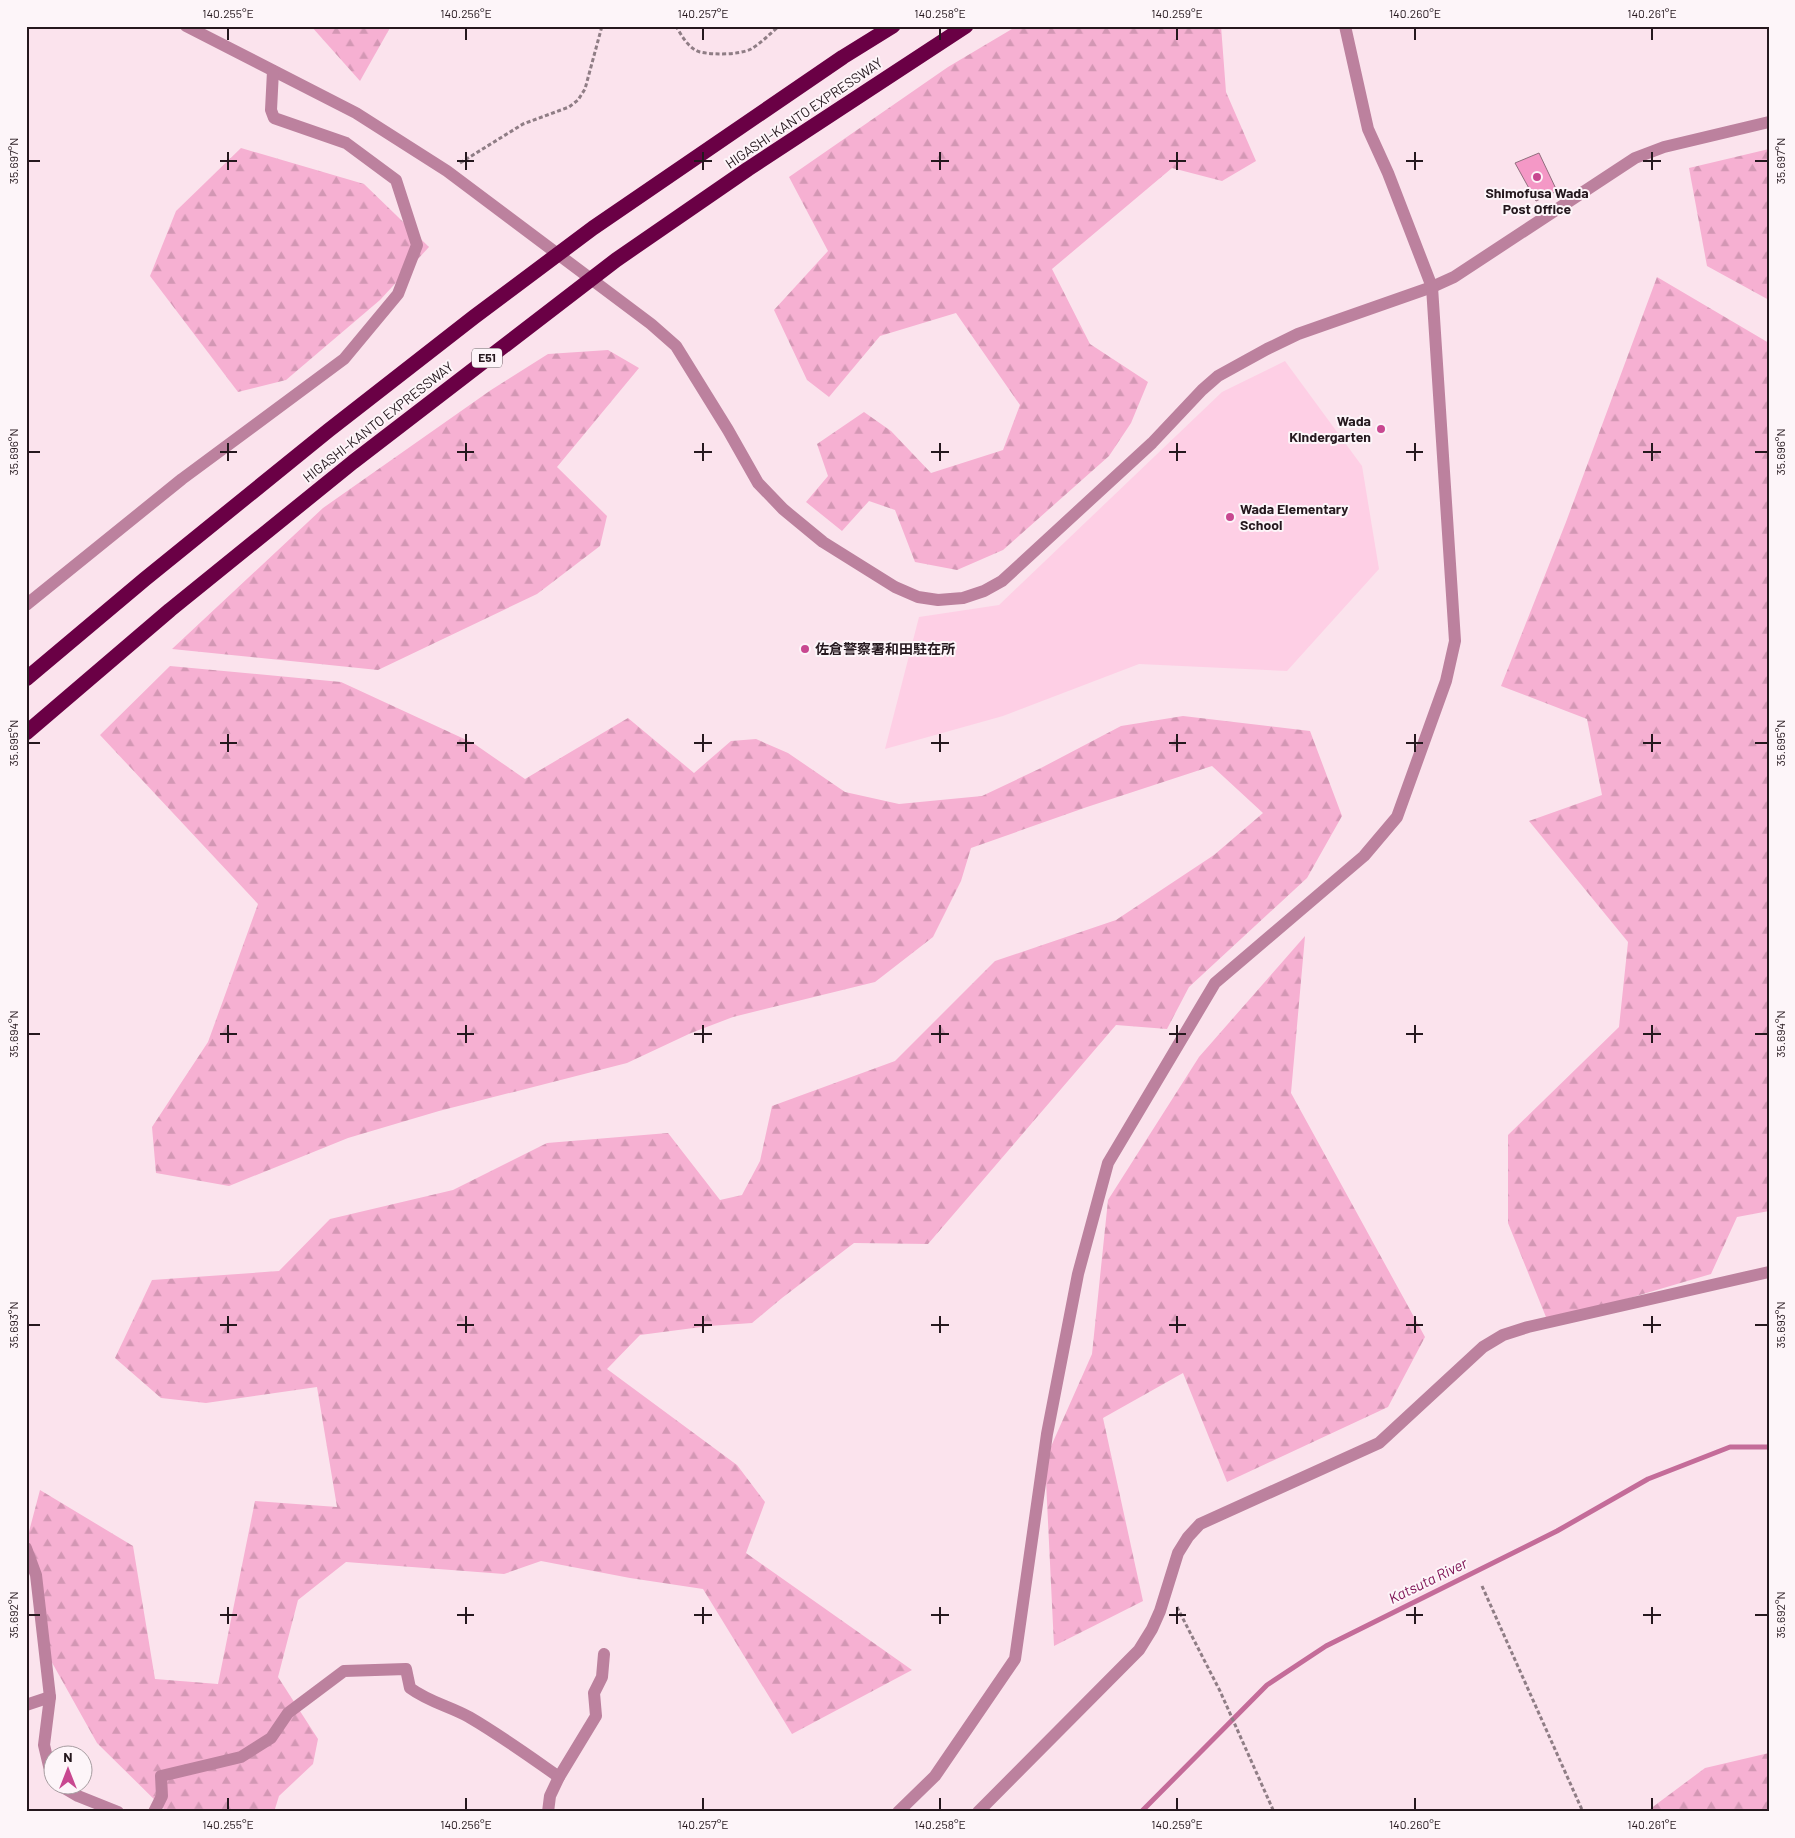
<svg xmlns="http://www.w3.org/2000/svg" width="1795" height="1838" viewBox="0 0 1795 1838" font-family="Barlow,'Noto Sans JP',sans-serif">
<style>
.built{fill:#fecfe5}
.forest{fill:url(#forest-firs)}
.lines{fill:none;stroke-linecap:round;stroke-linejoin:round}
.stream{stroke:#c46c99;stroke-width:5}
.building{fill:#f498c6;stroke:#916e7e}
.path{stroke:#8f7d85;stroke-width:3;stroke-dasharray:4 2.5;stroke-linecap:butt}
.minor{stroke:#bc819e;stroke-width:12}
.highway{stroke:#6a0045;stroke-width:15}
.ticks{fill:none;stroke:#25181e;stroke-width:2}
.poi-dot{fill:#c84790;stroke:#fdf5f9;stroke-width:2}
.labels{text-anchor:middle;stroke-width:4;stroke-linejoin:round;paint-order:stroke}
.shield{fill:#fdf5f9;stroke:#665a60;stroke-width:1}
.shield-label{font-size:12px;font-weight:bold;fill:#25181e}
.street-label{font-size:14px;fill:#25181e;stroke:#fdf5f9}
.poi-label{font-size:14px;font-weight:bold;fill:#25181e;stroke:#fdf5f9;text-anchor:start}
.water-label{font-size:15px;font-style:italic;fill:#811758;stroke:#fdf5f9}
.neatline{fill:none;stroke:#25181e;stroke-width:2}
.ticks-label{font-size:12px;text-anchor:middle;fill:#25181e}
</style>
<defs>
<pattern id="forest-firs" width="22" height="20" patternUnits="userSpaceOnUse" patternTransform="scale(1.25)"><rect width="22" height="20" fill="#f6b0d2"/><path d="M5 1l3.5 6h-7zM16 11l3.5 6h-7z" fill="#d397b4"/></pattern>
</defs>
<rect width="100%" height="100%" fill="#fbe3ed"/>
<!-- built -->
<path class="built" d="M1285,361L1362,466L1379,569L1287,671L1139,664L1003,716L885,749L919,617L999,605L1222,392Z"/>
<!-- forest -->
<g class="forest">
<path d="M311,26H391L360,81Z"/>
<path d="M1017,26H1221L1226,92L1256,161L1222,181L1172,168L1052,269L1090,344L1148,382L1131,423L1109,456L1003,550L957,570L915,562L895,510L869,501L842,531L806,502L828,476L817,444L864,412L891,431L931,473L1003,450L1020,405L956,313L880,336L829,397L807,380L774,310L828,251L789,177L948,67Z"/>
<path d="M241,148L364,184L429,247L380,300L286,380L238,392L150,276L176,211Z"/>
<path d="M1769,149V300L1707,266L1689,168Z"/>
<path d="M1657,277L1769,343V1211L1737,1217L1711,1274L1548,1322L1508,1223V1135L1619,1027L1628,942L1529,821L1602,795L1587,719L1501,686L1566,522Z"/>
<path d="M608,350L639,368L557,467L607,516L600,546L537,594L378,670L172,649L323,508L491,390L548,354Z"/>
<path d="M170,666L341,682L473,743L525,779L628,718L694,773L731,741L756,739L788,753L845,792L899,804L982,796L1041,768L1121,726L1183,716L1310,731L1342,816L1307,878L1189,987L1167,1029L1116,1025L928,1244L854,1243L782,1298L752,1323L709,1326L640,1335L607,1369L737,1465L765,1502L746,1553L912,1670L792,1734L703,1589L630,1578L541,1561L504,1574L346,1562L298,1600L278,1677L318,1739L313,1764L279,1796L274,1812H167L97,1743L45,1650L26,1543L40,1490L133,1546L155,1679L218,1684L255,1501L337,1507L317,1387L206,1403L161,1398L115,1358L152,1280L279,1271L330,1219L453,1190L547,1143L668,1133L720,1200L742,1195L760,1161L772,1106L895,1061L995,961L1116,920L1214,855L1263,813L1212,766L1087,807L971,848L961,881L933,937L875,982L733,1017L691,1033L627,1063L439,1111L348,1138L229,1186L156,1173L152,1127L208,1042L258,904L100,735Z"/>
<path d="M1305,936L1291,1093L1425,1337L1388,1407L1227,1482L1183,1373L1103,1418L1143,1601L1054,1646L1045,1460L1092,1354L1108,1200L1199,1057Z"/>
<path d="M1769,1753V1812H1646L1705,1768Z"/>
</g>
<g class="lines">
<!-- stream -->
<path class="stream" d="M1141,1812L1267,1685L1326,1646L1557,1531L1648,1479L1730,1447H1769"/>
</g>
<!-- building -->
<path class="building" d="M1539,153L1557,191L1536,201L1515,163Z"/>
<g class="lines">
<!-- path -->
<g class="path">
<path d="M676,26C681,35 689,49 700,52C713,55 739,55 751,49C761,43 770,34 779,26"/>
<path d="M460,163L523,124L569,107L578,100L585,89L602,26"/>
<path d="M1482,1586L1583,1812"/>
<path d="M1177,1607L1220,1691L1274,1812"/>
</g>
<!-- minor -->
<g class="minor">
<path d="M186,26L356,113L447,171L651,324L676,346L728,430L758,483L783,509L823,542L895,587L918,597L938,600L963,598L984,591L1002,581L1152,443L1202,390L1218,376L1267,349L1298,334L1432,287L1454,277L1635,158L1664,147L1769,122"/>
<path d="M26,605L182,479L344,359L398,294L417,245L396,180L346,143L274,118L271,110L273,71"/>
<path d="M26,1548L36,1575L50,1697L44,1745L49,1766L52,1772"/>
<path d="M26,1705L50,1697"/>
<path d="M61,1786L78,1796L118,1812"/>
<path d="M154,1812L162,1796L161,1776L241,1757L271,1738L288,1713L344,1671L406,1669L410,1688C429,1702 449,1706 469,1717C500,1735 529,1756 559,1777"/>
<path d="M548,1812L550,1796L559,1777L596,1716L594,1693L602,1677L604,1654"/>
<path d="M898,1812L935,1776L1015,1659L1047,1434L1078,1274L1108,1163L1215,983L1364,856L1397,817L1446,681L1455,641L1432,287L1388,173L1368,129L1345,26"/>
<path d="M978,1812L1139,1650L1152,1629L1160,1611L1178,1553L1188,1537L1200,1524L1379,1443L1483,1347L1503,1335L1528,1327L1769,1272"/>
</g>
<!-- highway -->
<g class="highway">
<path d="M26,679L145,579L329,430L474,317L593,228L843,57L893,26"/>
<path d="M26,733L170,610L353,462L616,260L748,169L966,26"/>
</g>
</g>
<!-- ticks -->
<path class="ticks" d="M228,28V40M466,28V40M703,28V40M940,28V40M1177,28V40M1415,28V40M1652,28V40M228,152V170M466,152V170M703,152V170M940,152V170M1177,152V170M1415,152V170M1652,152V170M28,161H40M220,161H237M457,161H474M694,161H712M931,161H949M1169,161H1186M1406,161H1423M1643,161H1661M1755,161H1768M228,443V461M466,443V461M703,443V461M940,443V461M1177,443V461M1415,443V461M1652,443V461M28,452H40M220,452H237M457,452H474M694,452H712M931,452H949M1169,452H1186M1406,452H1423M1643,452H1661M1755,452H1768M228,734V752M466,734V752M703,734V752M940,734V752M1177,734V752M1415,734V752M1652,734V752M28,743H40M220,743H237M457,743H474M694,743H712M931,743H949M1169,743H1186M1406,743H1423M1643,743H1661M1755,743H1768M228,1025V1043M466,1025V1043M703,1025V1043M940,1025V1043M1177,1025V1043M1415,1025V1043M1652,1025V1043M28,1034H40M220,1034H237M457,1034H474M694,1034H712M931,1034H949M1169,1034H1186M1406,1034H1423M1643,1034H1661M1755,1034H1768M228,1316V1333M466,1316V1333M703,1316V1333M940,1316V1333M1177,1316V1333M1415,1316V1333M1652,1316V1333M28,1325H40M220,1325H237M457,1325H474M694,1325H712M931,1325H949M1169,1325H1186M1406,1325H1423M1643,1325H1661M1755,1325H1768M228,1607V1624M466,1607V1624M703,1607V1624M940,1607V1624M1177,1607V1624M1415,1607V1624M1652,1607V1624M28,1615H40M220,1615H237M457,1615H474M694,1615H712M931,1615H949M1169,1615H1186M1406,1615H1423M1643,1615H1661M1755,1615H1768M228,1798V1810M466,1798V1810M703,1798V1810M940,1798V1810M1177,1798V1810M1415,1798V1810M1652,1798V1810"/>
<!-- markers -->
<g class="poi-dot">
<circle cx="1537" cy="177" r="5"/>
<circle cx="1381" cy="429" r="5"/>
<circle cx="1230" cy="517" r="5"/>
<circle cx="805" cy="649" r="5"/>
</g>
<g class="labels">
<!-- shield labels -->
<rect class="shield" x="472" y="348.5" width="30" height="19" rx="4"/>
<g class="shield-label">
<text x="487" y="362">E51</text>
</g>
<!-- street labels -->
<g class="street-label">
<text transform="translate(804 113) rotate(-34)" y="5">HIGASHI-KANTO EXPRESSWAY</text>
<text transform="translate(378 422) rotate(-38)" y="5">HIGASHI-KANTO EXPRESSWAY</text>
</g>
<!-- poi labels -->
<g class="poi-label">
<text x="1537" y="198" text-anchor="middle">Shimofusa Wada<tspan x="1537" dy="16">Post Office</tspan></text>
<text x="1371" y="426" text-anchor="end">Wada<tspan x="1371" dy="16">Kindergarten</tspan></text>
<text x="1240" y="514">Wada Elementary<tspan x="1240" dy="16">School</tspan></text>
<text x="815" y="654">佐倉警察署和田駐在所</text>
</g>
<!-- water labels -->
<g class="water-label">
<text transform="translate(1428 1581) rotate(-26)" y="5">Katsuta River</text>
</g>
</g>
<!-- border -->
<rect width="1795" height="1838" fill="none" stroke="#fdf5f9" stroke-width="55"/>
<!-- north arrow -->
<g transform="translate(68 1770)"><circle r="24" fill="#fdf5f9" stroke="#a79da1"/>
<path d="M0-4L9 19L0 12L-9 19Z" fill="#c84790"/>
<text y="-8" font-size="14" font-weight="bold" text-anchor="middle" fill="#25181e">N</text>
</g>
<rect x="28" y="28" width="1740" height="1782" class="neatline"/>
<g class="ticks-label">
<text x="228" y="18">140.255°E</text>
<text x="466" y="18">140.256°E</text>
<text x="703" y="18">140.257°E</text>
<text x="940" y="18">140.258°E</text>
<text x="1177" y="18">140.259°E</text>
<text x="1415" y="18">140.260°E</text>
<text x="1652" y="18">140.261°E</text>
<text transform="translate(14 161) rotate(-90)" y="4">35.697°N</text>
<text transform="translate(1781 161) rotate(-90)" y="4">35.697°N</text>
<text transform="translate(14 452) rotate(-90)" y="4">35.696°N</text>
<text transform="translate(1781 452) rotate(-90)" y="4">35.696°N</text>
<text transform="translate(14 743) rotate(-90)" y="4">35.695°N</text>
<text transform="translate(1781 743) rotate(-90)" y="4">35.695°N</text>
<text transform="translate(14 1034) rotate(-90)" y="4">35.694°N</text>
<text transform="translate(1781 1034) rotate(-90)" y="4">35.694°N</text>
<text transform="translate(14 1325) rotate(-90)" y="4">35.693°N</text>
<text transform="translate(1781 1325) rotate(-90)" y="4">35.693°N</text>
<text transform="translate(14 1615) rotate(-90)" y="4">35.692°N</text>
<text transform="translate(1781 1615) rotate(-90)" y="4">35.692°N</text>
<text x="228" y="1829">140.255°E</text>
<text x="466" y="1829">140.256°E</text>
<text x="703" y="1829">140.257°E</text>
<text x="940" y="1829">140.258°E</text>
<text x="1177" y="1829">140.259°E</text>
<text x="1415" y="1829">140.260°E</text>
<text x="1652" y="1829">140.261°E</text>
</g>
</svg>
